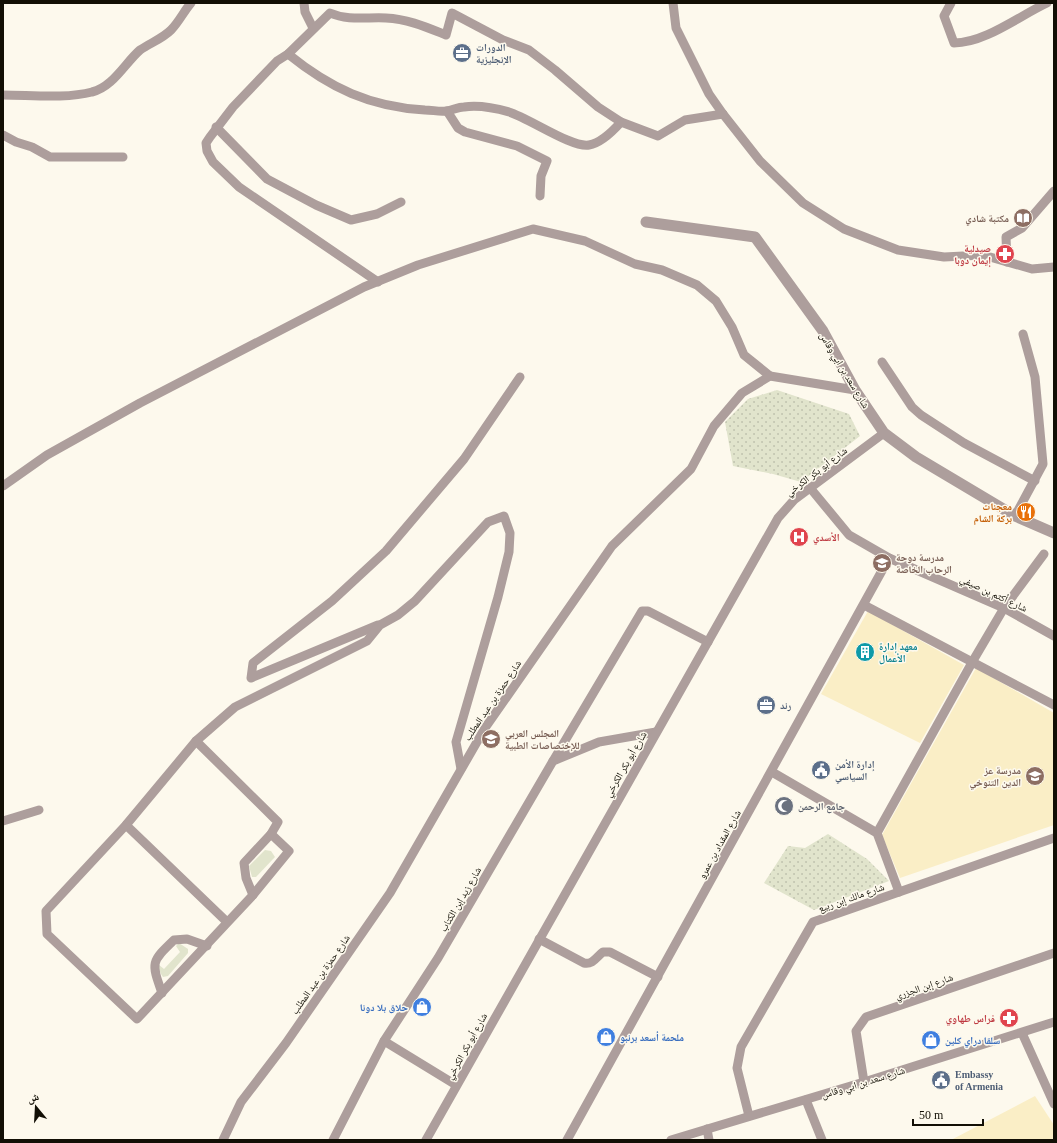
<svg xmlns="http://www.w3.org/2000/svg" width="1057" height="1143" viewBox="0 0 1057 1143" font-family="'Times New Roman','Noto Naskh Arabic',serif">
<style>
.built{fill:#faeec6}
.green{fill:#e1e4cc}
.park{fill:url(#park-dots)}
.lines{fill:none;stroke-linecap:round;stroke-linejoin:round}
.minor{stroke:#ad9e9c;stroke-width:9}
.tertiary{stroke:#ad9e9c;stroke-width:11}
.labels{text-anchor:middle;stroke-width:3;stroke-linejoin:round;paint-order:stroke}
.service-label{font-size:10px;font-weight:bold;fill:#4e5e75;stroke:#fdf9ed;text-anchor:start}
.education-label{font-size:10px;font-weight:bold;fill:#785e54;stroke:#fdf9ed;text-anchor:end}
.health-label{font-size:10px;font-weight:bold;fill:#be3a42;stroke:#fdf9ed;text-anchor:end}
.street-label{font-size:10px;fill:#120f05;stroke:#fdf9ed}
.food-label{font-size:10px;font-weight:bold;fill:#c56008;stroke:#fdf9ed;text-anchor:end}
.culture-label{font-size:10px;font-weight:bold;fill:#0d838f;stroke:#fdf9ed;text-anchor:start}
.worship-label{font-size:10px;font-weight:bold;fill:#5b616d;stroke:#fdf9ed;text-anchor:start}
.shop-label{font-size:10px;font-weight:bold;fill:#366cbe;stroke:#fdf9ed;text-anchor:start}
</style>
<defs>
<pattern id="park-dots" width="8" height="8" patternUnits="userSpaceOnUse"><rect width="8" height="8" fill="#e1e4cc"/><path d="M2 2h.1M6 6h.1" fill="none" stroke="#c0c2ae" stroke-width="1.8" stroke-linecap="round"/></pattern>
</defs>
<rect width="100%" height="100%" fill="#fdf9ed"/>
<!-- built -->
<g class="built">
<path d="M868,611L964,665L920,743L821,694Z"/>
<path d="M976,668L1054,713V825L900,878L882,835Z"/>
<path d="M1035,1096L1054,1125V1140H951Z"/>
</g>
<!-- green -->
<g class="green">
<path d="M265,850L271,851L275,857L256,877H252L249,866Z"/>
<path d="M179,943L188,949V953L168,976L163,977L161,974L158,966L159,965L164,969L180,952L176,946Z"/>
</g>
<!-- park -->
<g class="park">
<path d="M777,390L849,414L860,436L801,482L773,474L733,466L725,422L748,399Z"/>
<path d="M828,834L867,859L889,881L814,910L764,883L788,846L805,848Z"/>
</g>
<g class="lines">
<!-- minor -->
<g class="minor">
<path d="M304,3L305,12L313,28"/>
<path d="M673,3L676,28L709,94L723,114L760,161L803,203L844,229L898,250L944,257L983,255L1032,269L1054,267"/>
<path d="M951,3L944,16L954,43C985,43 1019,16 1047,3"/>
<path d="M288,54C330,88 370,107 425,110C432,110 440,112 446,111C452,111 457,107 464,107C478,105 495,108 509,112C529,118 572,148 589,145C601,143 613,131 621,122"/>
<path d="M3,95C30,95 66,99 92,92C113,87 125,63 140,50C150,43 162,39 171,30C179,22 184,11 191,3"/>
<path d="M447,111L458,128L465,132L517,146L547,161L541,176L540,196"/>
<path d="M216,127L267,179L316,205L351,220L377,214L401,202"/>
<path d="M3,135L16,142L32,147L50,157H123"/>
<path d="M1007,262L1006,237L1022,228L1054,191"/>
<path d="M378,282L239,187L213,162L207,151L206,143L210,137L233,107L277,61L288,54L330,13C348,21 367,17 386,18C408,19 426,27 446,35L452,13L503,40L529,50L555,70L598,107L621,122L658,136L685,120L723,114"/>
<path d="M882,362L912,407L921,415L964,443L1035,481"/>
<path d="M3,486L47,455L140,403L364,287L418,265L533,229L585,241L635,264L662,270L697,285L716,301L732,327L744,355L770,376"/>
<path d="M811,489L849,535L889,558L1004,608L1054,636"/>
<path d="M1015,516L1043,464L1035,377L1023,334"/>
<path d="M864,605L1054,705"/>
<path d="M378,625L251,678L253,663L332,601L386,551L464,459L520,377"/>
<path d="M196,741L278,822L271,834L244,863L246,878L253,895"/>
<path d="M553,761L642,611H648L708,642"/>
<path d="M772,772L877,833L899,892"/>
<path d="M3,821L39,810"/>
<path d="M126,825L227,922"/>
<path d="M877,833L974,659L1004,608L1044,554"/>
<path d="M271,834L289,851L253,895L137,1019L47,934L46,911L126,825L196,741L235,707L367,641L380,625L398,615L415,601L488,522L504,516L510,533L509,552L498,597L456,742L461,769"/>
<path d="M539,939L584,963C593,965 597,956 603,952H610L658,977"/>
<path d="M162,993C151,962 151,962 174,940L187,939L207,946"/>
<path d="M1022,1033L1054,1104"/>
<path d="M384,1041L456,1085"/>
<path d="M864,1082L856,1031L866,1017L1054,953"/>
<path d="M806,1100L822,1140"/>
<path d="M749,1116L737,1068L741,1047L813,922L1054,838"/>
<path d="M707,1129L709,1140"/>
<path d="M223,1140L241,1102L286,1043L390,893L485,728L612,546L691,469L714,426L742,393L770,376L855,390"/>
<path d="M333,1140L384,1041L438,958L553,761L599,742L656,732"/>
<path d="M426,1140L778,518L794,500L884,433"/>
<path d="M567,1140L889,558"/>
<path d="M671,1140L864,1082L1054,1022"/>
</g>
<!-- tertiary -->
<path class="tertiary" d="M646,222L755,237L823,331L855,390L884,433L916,457L1015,516L1054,533"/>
</g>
<!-- icons -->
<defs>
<symbol id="office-disc" viewBox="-11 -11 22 22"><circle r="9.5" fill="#5c6f8a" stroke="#fdf9ed"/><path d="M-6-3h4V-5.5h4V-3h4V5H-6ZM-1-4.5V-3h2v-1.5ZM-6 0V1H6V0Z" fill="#fff"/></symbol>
<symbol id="library-disc" viewBox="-11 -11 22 22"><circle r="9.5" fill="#8d6e63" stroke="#fdf9ed"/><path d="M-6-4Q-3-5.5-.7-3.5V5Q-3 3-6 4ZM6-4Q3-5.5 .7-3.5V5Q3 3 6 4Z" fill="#fff"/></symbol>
<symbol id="pharmacy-disc" viewBox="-11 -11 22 22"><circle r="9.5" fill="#e0444e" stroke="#fdf9ed"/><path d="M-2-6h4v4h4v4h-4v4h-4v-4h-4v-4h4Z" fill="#fff"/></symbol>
<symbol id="restaurant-disc" viewBox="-11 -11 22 22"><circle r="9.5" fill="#e8710a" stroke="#fdf9ed"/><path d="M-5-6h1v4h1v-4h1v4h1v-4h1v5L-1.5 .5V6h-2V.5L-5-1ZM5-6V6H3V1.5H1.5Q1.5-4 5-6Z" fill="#fff"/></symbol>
<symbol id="hospital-disc" viewBox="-11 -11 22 22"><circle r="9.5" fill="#e0444e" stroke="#fdf9ed"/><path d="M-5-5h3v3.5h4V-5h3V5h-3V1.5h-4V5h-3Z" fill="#fff"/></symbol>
<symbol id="school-disc" viewBox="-11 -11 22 22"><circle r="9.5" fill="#8d6e63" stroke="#fdf9ed"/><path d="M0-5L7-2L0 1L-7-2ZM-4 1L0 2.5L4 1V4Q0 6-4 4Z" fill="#fff"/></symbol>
<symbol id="building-disc" viewBox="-11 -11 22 22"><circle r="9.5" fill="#0f9aa8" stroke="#fdf9ed"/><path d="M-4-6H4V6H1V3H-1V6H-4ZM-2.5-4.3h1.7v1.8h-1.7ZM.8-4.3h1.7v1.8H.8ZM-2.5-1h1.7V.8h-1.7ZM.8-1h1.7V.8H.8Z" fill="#fff"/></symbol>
<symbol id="university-disc" viewBox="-11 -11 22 22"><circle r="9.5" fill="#8d6e63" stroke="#fdf9ed"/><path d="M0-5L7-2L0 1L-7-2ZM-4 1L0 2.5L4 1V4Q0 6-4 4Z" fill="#fff"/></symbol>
<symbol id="civic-disc" viewBox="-11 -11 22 22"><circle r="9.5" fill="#5c6f8a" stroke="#fdf9ed"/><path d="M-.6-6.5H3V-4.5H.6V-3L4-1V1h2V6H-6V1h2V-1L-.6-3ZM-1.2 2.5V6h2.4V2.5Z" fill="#fff"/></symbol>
<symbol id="mosque-disc" viewBox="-11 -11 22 22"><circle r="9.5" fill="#6b7280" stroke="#fdf9ed"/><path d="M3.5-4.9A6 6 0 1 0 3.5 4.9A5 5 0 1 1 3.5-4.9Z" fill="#fff"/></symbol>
<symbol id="shop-disc" viewBox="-11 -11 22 22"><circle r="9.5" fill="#3f7fe0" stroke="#fdf9ed"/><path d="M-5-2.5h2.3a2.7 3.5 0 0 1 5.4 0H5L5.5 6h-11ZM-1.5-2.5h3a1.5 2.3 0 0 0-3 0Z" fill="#fff"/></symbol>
</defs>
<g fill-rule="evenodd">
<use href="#office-disc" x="451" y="42" width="22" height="22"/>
<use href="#library-disc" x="1012" y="207" width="22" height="22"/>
<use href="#pharmacy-disc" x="994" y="243" width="22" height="22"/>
<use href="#restaurant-disc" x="1015" y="501" width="22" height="22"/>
<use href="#hospital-disc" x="788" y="526" width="22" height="22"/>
<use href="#school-disc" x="871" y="552" width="22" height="22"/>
<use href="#building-disc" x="854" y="641" width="22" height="22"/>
<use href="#office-disc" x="755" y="694" width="22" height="22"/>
<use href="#university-disc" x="480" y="728" width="22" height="22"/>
<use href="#civic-disc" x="810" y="759" width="22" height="22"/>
<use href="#school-disc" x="1024" y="765" width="22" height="22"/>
<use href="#mosque-disc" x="773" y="795" width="22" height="22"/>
<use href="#shop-disc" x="411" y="996" width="22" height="22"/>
<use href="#pharmacy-disc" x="998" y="1007" width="22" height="22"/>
<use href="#shop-disc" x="595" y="1026" width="22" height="22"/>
<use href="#shop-disc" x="920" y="1029" width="22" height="22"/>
<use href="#civic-disc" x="930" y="1069" width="22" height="22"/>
</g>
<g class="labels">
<!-- service labels -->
<g class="service-label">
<text x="476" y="51">الدورات<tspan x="476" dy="12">الإنجليزية</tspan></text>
<text x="780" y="709">رند</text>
<text x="835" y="768">إدارة الأمن<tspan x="835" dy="12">السياسي</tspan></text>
<text x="955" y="1078">Embassy<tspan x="955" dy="12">of Armenia</tspan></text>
</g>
<!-- education labels -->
<g class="education-label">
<text x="1009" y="222">مكتبة شادي</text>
<text x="896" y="561" text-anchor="start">مدرسة دوحة<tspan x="896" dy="12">الرحاب الخاصة</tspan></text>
<text x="505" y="737" text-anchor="start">المجلس العربي<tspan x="505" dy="12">للإختصاصات الطبية</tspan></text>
<text x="1021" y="774">مدرسة عز<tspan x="1021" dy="12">الدين التنوخي</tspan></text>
</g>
<!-- health labels -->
<g class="health-label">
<text x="991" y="252">صيدلية<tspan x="991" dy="12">إيمان دوبا</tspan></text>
<text x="813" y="541" text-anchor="start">الأسدي</text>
<text x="995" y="1022">فراس طهاوي</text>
</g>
<!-- street labels -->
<g class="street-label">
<text transform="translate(845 370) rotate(59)" y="4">شارع سعد بن ابي وقاس</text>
<text transform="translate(816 471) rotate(-37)" y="4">شارع أبو بكر الكرخي</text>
<text transform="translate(994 593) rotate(25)" y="4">شارع أكثم بن صيفي</text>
<text transform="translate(492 700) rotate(-56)" y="4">شارع حمزة بن عبد المطلب</text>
<text transform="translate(625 764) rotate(-60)" y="4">شارع أبو بكر الكرخي</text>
<text transform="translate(719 844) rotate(-61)" y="4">شارع المقداد بن عمرو</text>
<text transform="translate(851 897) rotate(-19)" y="4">شارع مالك إبن ربيع</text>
<text transform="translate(460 899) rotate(-60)" y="4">شارع زيد إبن الكتاب</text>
<text transform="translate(320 974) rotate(-55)" y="4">شارع حمزة بن عبد المطلب</text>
<text transform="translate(924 986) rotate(-19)" y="4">شارع إبن الجزري</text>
<text transform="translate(466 1046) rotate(-61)" y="4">شارع أبو بكر الكرخي</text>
<text transform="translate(863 1082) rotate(-17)" y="4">شارع سعد بن ابي وقاس</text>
</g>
<!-- food labels -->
<g class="food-label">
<text x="1012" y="510">معجنات<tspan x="1012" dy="12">بركة الشام</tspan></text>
</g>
<!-- culture labels -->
<g class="culture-label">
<text x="879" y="650">معهد إدارة<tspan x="879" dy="12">الأعمال</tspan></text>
</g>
<!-- worship labels -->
<g class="worship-label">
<text x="798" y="810">جامع الرحمن</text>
</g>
<!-- shop labels -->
<g class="shop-label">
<text x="408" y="1011" text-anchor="end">حلاق بلا دونا</text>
<text x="620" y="1041">ملحمة أسعد برنبو</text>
<text x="945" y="1044">سلقا دراي كلين</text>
</g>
</g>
<!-- border -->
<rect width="1057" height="1143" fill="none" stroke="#120f05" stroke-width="8"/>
<!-- north arrow -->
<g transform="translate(36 1107) rotate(342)" stroke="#fdf9ed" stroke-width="3" paint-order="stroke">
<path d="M0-3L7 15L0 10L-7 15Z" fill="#120f05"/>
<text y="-6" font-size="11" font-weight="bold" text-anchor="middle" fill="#120f05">ش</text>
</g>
<!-- scale -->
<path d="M913 1119v6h70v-6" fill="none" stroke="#120f05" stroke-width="2"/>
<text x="919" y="1119" font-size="12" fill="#120f05" stroke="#fdf9ed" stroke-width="3" paint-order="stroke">50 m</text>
</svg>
